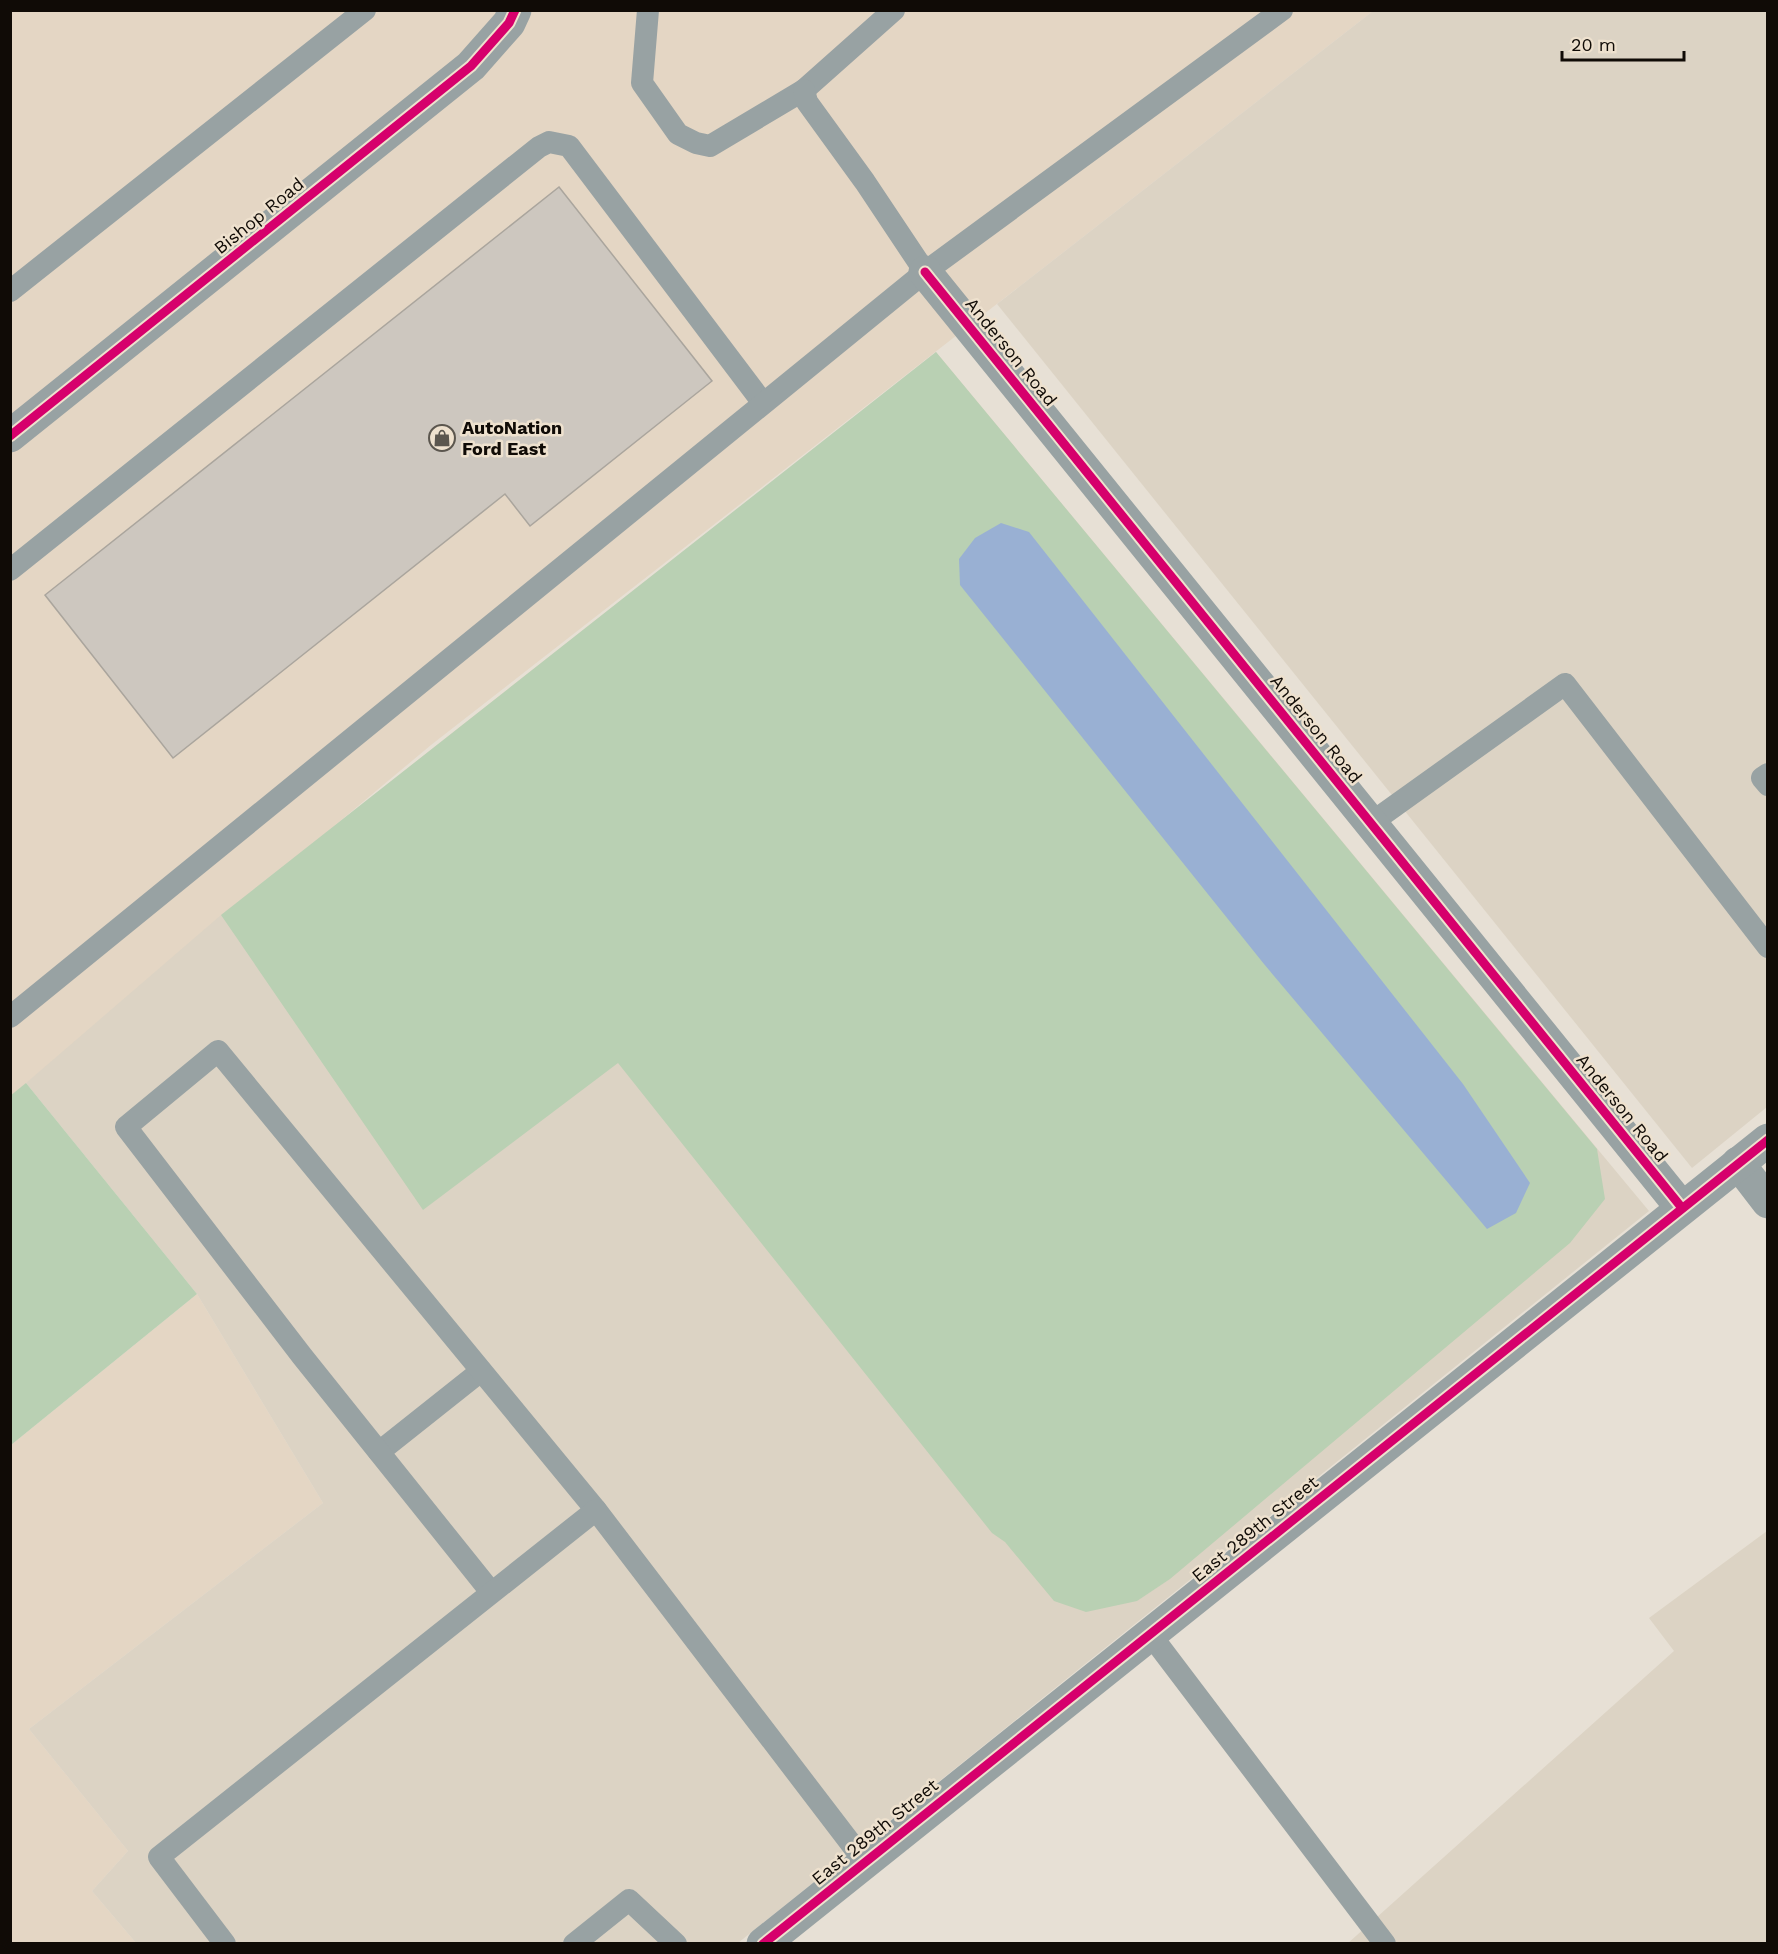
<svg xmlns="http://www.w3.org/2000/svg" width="1778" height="1954" viewBox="0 0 1778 1954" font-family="'Work Sans',sans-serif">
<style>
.built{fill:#e4d6c4}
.industrial{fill:#dcd3c4}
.green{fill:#b9d0b3}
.water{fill:#99b0d3}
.building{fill:#cdc7bf;stroke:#aaa59d;stroke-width:1.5}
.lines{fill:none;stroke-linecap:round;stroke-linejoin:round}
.lane{stroke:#98a2a3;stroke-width:22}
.street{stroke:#98a2a3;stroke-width:33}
.cycleway-casing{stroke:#eee1ce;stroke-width:13}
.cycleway{stroke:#d6006c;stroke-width:9}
.labels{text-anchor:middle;stroke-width:5;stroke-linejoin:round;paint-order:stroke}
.street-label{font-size:18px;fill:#100b06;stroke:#eee1ce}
.poi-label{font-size:18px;font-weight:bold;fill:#100b06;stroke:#eee1ce;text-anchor:start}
</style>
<rect width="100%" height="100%" fill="#e7e0d5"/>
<!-- built -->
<g class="built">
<path d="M11,11H1373L431,745L11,1096Z"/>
<path d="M197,1294L323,1503L29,1729L128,1851L92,1891L136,1943L11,1944V1445Z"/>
</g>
<!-- industrial -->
<g class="industrial">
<path d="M1373,11H1767V1107L1692,1168L997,304Z"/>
<path d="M936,352L1649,1211L738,1943H136L92,1891L128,1851L29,1729L323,1503L197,1294L26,1083L221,915Z"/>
<path d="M1767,1531V1943L1347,1944L1674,1651L1649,1618Z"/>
</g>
<!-- green -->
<g class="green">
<path d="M936,352L1597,1149L1605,1199L1570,1243L1170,1579L1137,1601L1086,1612L1054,1601L1005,1542L992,1533L618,1063L423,1210L221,915Z"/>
<path d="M26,1083L197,1294L11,1445L10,1096Z"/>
</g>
<!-- water -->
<path class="water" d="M1001,523L1029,532L1463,1084L1530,1183L1516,1213L1487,1229L1264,964L960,585L959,559L975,538Z"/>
<!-- building -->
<path class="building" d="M559,187L712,381L530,526L505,494L173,758L45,595Z"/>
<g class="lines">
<!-- lane -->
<g class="lane">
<path d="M648,10L642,83L678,134L696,143L710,146L804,90L894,10"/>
<path d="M804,90L807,102L865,182L925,272"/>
<path d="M10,291L365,10"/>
<path d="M10,570L539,147L549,142L569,146L763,403"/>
<path d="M1768,774L1762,778L1768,785"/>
<path d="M1371,823L1565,684L1768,947"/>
<path d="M10,1017L925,272L1282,10"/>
<path d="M379,1452L481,1371"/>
<path d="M491,1592L302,1356L126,1127L218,1051L596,1510"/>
<path d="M1150,1634L1385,1944"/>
<path d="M225,1944L159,1857L596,1510L865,1862"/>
<path d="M574,1944L629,1900L676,1944"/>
</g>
<!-- street -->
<g class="street">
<path d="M925,272L1682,1208"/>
<path d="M10,436L471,66L509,23L515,10"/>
<path d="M1738,1163L1768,1202"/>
<path d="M763,1944L1768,1140"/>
</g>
<defs>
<g id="cycleway">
<path d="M925,272L1682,1208"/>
<path d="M10,436L471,66L509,23L515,10"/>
<path d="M763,1944L1768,1140"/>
</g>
</defs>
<!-- cycleway casing -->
<use href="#cycleway" class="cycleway-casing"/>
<!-- cycleway -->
<use href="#cycleway" class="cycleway"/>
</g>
<!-- icons -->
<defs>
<symbol id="shop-ring" viewBox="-11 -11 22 22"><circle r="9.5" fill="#eee1ce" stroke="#5b564e" stroke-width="1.5"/><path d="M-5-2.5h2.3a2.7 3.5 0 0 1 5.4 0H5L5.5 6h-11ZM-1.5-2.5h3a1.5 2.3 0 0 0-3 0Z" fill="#5b564e"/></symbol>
</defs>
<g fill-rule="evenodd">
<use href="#shop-ring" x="427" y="423" width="30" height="30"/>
</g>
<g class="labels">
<!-- street labels -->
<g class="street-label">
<text transform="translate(259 216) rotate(-39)" y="6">Bishop Road</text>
<text transform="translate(1011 352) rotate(51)" y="6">Anderson Road</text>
<text transform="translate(1316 729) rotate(51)" y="6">Anderson Road</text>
<text transform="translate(1622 1108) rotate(51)" y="6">Anderson Road</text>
<text transform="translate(1255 1529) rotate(-39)" y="6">East 289th Street</text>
<text transform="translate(875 1832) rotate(-39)" y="6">East 289th Street</text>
</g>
<!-- poi labels -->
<g class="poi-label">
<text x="462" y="434">AutoNation<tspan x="462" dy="21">Ford East</tspan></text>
</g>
</g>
<!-- border -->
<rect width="1778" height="1954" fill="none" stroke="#100b06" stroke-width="24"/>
<!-- scale -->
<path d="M1562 51v9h122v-9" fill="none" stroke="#100b06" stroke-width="3"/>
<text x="1571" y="51" font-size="18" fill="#100b06" stroke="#eee1ce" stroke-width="4.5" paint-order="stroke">20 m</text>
</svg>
